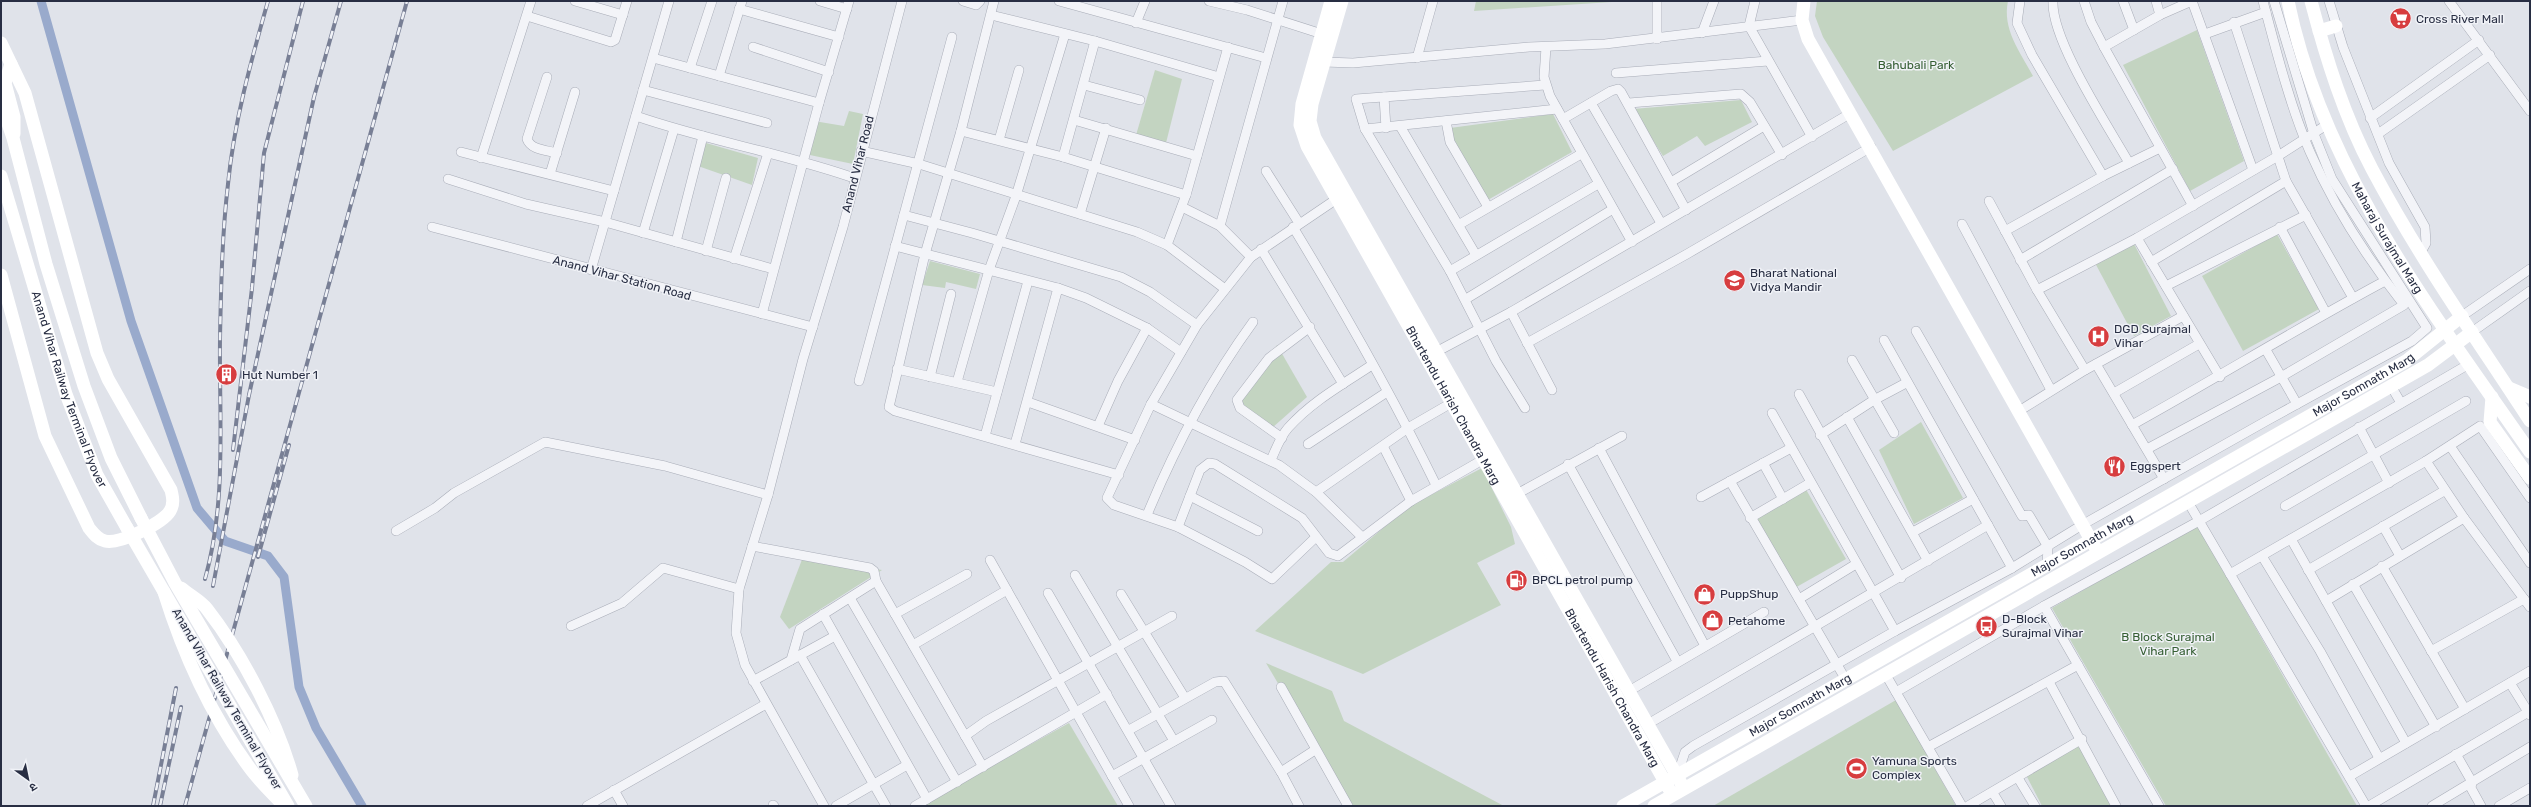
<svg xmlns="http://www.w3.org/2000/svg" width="2531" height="807" viewBox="0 0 2531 807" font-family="Rubik,'Noto Sans Devanagari',sans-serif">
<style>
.green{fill:#c3d4c1}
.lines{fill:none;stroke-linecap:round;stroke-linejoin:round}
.canal{stroke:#9ac;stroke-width:9}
.street-casing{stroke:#a9adb8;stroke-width:10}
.street{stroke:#f3f4f8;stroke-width:9}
.secondary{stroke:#fff;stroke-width:13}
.rail-casing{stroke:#787f95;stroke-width:4}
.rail{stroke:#f0f2f7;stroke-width:2.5;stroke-dasharray:8;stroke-linecap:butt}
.secondary-bridge{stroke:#fff;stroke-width:13}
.labels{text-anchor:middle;stroke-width:3;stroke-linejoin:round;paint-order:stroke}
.poi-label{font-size:12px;fill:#282e43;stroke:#f0f2f7;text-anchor:start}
.park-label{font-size:12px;fill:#365f34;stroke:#f0f2f7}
.street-label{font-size:12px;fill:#282e43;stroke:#f0f2f7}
</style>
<rect width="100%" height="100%" fill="#e0e3ea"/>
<!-- green -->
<g class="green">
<path d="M1476,1H1627L1474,11Z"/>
<path d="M1817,1H2008C2002,29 2020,52 2033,76L1893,151L1823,37L1815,16Z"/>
<path d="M2197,30L2244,161L2190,191L2123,65Z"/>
<path d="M1155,70L1182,79L1164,151L1134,142Z"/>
<path d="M1741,100L1752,122L1705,146L1697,136L1663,156L1633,109Z"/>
<path d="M849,111L863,114L853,164L805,154L814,121L844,126Z"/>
<path d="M1553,114L1572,152L1486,201L1454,145L1450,128Z"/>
<path d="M706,143L758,158L752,185L698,166Z"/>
<path d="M2277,234L2319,309L2243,351L2202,276Z"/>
<path d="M2131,238L2171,316L2134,336L2094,261Z"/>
<path d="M930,261L980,274L976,289L946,282L945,288L922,285Z"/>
<path d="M1277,345L1307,397L1272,428L1236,402Z"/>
<path d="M1921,422L1963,498L1914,524L1879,450Z"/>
<path d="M1482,468L1511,527L1515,544L1477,563L1501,605L1363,674L1255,631L1331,562H1343L1408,507Z"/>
<path d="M1804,486L1846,559L1793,589L1755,515Z"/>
<path d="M2197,525L2357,806H2166L2064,629L2052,608Z"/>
<path d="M803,557L882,570L789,629L780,617Z"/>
<path d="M1266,663L1332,691L1344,721L1504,806H1350Z"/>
<path d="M1896,700L1956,806H1713Z"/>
<path d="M1069,723L1118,806H920Z"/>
<path d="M2077,739L2114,806H2042L2024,771Z"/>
</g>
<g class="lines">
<!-- canal -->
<path class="canal" d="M41,1L131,321L197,508L225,541L268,556L284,577L299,687L316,728L362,806"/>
<defs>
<g id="street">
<path d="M575,1L623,15"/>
<path d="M820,1L847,9"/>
<path d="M963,1L976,5L980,1"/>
<path d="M994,1L961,131L925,254L889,407L895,411L1119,475"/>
<path d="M1059,1L1266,58"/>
<path d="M1209,1L1247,10L1322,34"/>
<path d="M1755,1L1749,26L1812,137"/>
<path d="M2020,1L2017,23L2032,55L2103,176"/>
<path d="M2053,1C2051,40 2108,126 2129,163"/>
<path d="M2084,1L2091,22L2104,47L2193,206"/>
<path d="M2123,1L2134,30"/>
<path d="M2156,1L2160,15"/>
<path d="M2329,1L2343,47L2389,163L2425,227L2426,243L2421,252"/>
<path d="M2449,1L2530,111"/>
<path d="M739,9L839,37"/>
<path d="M991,15L1095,41L1219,77"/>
<path d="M527,16L611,42L615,40L627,1"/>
<path d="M2234,22L2286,181L2353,298"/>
<path d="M1136,23L1145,1"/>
<path d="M1702,33L1714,1"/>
<path d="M2205,34L2266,12"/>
<path d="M1657,39V1"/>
<path d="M753,47L829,72"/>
<path d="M1546,47L1544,77L1550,96L1632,242"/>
<path d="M2104,47L2160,15L2192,1L2253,170"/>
<path d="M653,58L819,103L849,1"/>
<path d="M1417,58L1433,1"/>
<path d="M1324,62L1353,63L1529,47L1605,44L1802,20"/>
<path d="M690,68L712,1"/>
<path d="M1616,73L1768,61"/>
<path d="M719,76L742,1"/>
<path d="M547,77L527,139C531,150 546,150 557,153"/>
<path d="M1084,85L1140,100"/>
<path d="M643,90L767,123"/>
<path d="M1384,97L1386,128"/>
<path d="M1591,103L1661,223"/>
<path d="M1629,103L1741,94L1750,102L1782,155"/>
<path d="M636,116C708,141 783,153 854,178"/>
<path d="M2370,118L2479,40"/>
<path d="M1563,119L1611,91L1618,89L1621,92L1686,210"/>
<path d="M1074,120L1197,156"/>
<path d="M1446,121L1450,142L1488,207"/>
<path d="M1400,126L1476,255"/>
<path d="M1365,129L1557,109"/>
<path d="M961,131L1063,157L1186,195"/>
<path d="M2378,134L2490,55"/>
<path d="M999,140L1019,70"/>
<path d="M861,151L919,164L1137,232L1167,245L1225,289"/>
<path d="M461,152L614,191"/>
<path d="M1063,157L1095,41"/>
<path d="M481,158L531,1"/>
<path d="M1266,171L1299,223"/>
<path d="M550,174L575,92"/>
<path d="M448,179L526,204L605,222L773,269"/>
<path d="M1671,182L1764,126"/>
<path d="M1989,201L2037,290L2085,370"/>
<path d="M1182,207L1220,226L1251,257"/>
<path d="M1080,214L1106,128"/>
<path d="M904,215L972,233L1121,277L1150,292L1197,325"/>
<path d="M1460,224L1581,154"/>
<path d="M1962,224L2051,390"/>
<path d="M1220,226L1283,1"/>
<path d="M432,227L813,327"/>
<path d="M1293,227C1344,311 1393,397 1436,485"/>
<path d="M2280,227L2326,313"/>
<path d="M2005,231L2103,176L2160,148"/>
<path d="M643,233L674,129"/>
<path d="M2137,238L2220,377"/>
<path d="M676,242L703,136"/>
<path d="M1167,245L1186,195L1228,47"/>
<path d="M895,246L1058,288L1086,298L1147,328L1181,352"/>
<path d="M1261,249L1343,384"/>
<path d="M706,251L726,178"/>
<path d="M734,259L768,153"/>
<path d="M2020,260L2173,169"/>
<path d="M2151,262L2286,181"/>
<path d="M591,270L669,1"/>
<path d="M1450,271L1598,184"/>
<path d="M2166,286L2306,215"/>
<path d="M2037,290L2137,238L2278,156L2328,124"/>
<path d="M1466,299L1613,209"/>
<path d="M1511,312L1552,390"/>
<path d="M762,314L819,103"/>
<path d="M2462,316L2530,269"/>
<path d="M1916,331L2022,516L2029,515L2048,547L2047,565"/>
<path d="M2472,332L2530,291"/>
<path d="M1884,340L2012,568"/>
<path d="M1527,343L1687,254L1871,147"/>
<path d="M2266,350L2297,404"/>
<path d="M1436,352L1511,312L1851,113"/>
<path d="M1852,360L1894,433"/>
<path d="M2096,364L2164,479"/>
<path d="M897,369L997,392"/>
<path d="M930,377L951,294"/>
<path d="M859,381L952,37"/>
<path d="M957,382L989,270L1016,196L1065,34"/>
<path d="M2391,386L2401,403"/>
<path d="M2114,393L2199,344"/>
<path d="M1799,394L1901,578"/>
<path d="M1028,402L1135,440"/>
<path d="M1151,404L1279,465L1316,492L1362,537"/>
<path d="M1525,408L1496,361L1450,271L1365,129L1356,99L1545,85"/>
<path d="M2019,411L2085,370L2183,316"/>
<path d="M1772,413L1895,631"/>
<path d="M1847,417L1928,561"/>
<path d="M2132,425C2217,378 2299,327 2385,281"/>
<path d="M1098,426L1118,381L1147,328"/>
<path d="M2359,427L2389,483"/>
<path d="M1820,435L1874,400L1906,383"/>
<path d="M985,436L1028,281"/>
<path d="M1282,438L1240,408L1237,400L1269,358L1310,327"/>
<path d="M1015,444L1058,288"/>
<path d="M1308,444L1387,392"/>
<path d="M1383,446L1411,501"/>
<path d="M2450,446L2530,563"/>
<path d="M1599,448L1705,646"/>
<path d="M2147,449L2281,377L2404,305C2367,258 2334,207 2310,152C2290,106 2276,50 2263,1"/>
<path d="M1271,460C1276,449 1280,437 1288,428C1311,402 1343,384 1372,365"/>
<path d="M2426,461L2464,518L2530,607"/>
<path d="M1763,463L1783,499"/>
<path d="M1568,464L1677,661"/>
<path d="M1730,481L1846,680"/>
<path d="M1316,492L1408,428L1453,402"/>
<path d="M1517,494L1622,436"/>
<path d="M1190,496L1258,531"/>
<path d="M1701,497L1791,448"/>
<path d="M2188,502L2366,806"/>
<path d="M2285,506L2466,401"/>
<path d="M1147,515C1175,447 1210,381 1253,322"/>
<path d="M1750,518L1810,483"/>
<path d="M2383,526L2400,556"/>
<path d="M1178,527L1200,470L1209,463L1215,464L1302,518L1329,553L1338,556L1411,501L1484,459"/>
<path d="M396,531L435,508L454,493L545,442L665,466L768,495"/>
<path d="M1913,532L1973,499"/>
<path d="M1316,537L1272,579L1245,562L1178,527L1114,505L1107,498L1151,404L1197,325L1251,257L1341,196"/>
<path d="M2291,539L2406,743"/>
<path d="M752,546L870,568L874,571L876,581L983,767"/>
<path d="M2262,556L2320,651L2379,758"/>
<path d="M990,560L1129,806"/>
<path d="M2382,566L2465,709"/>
<path d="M2308,570L2444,491"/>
<path d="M2230,574L2426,461L2480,426L2530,498"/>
<path d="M1075,575L1174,741"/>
<path d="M2353,584L2436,727"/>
<path d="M1048,593L1171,806"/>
<path d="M1121,594L1185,698"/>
<path d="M850,598L957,782"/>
<path d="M1799,599L1856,564"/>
<path d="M2326,601L2464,518"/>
<path d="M2044,606L2159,806"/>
<path d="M823,614L927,799"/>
<path d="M895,614L967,574"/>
<path d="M571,626L622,603L663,568L739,589"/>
<path d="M913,645L1007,590"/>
<path d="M2431,651L2524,599"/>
<path d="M800,655L886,806"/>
<path d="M791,660L800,629L876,581"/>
<path d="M1886,675L1962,806"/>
<path d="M753,681L835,636"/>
<path d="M2049,682L2116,806"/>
<path d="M2510,683L2530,715"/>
<path d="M1281,687L1348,806"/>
<path d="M1629,691L1764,612"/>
<path d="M1896,692L2044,606L2199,521L2469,364"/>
<path d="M1648,724L1988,525"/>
<path d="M1129,730L1215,682L1224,681L1281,772L1299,806"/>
<path d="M965,736L986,721L1172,616"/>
<path d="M1928,747L2078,665"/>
<path d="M2456,754L2472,782L2471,788L2481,806"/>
<path d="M1281,772L1315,750"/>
<path d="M1112,776L1212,720"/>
<path d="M1677,776L1685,752L1693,746L1895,631L2012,568L2082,525L2268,420L2412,341L2427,328L2332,179L2314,134L2274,1"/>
<path d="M2350,776L2530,671"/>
<path d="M2018,778L2035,806"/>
<path d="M614,790L623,806"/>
<path d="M1993,793L2001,806"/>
<path d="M773,805L774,806"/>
<path d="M587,806L766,704"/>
<path d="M824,806L745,665L736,633L739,589L768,495L803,359L843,227L902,1"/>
<path d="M836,806L907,765"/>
<path d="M915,806L1107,694"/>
<path d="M1968,806L2082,739"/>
<path d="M2369,806L2530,711"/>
<path d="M2432,806L2530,747"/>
<path d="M2499,806L2530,788"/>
</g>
</defs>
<!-- street casing -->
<use href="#street" class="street-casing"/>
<!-- street -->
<use href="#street" class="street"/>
<!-- secondary -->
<g class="secondary">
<path id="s1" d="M1331,1L1302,104L1300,125L1307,146L1669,789"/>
<path d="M1342,1L1312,104L1310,121L1315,138L1681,783"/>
<path d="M1804,1L1802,20L1808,39L2095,547"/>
<path id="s2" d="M2288,1C2323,172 2433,312 2530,452"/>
<path d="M2311,1C2326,58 2344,116 2372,169C2418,256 2476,338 2530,421"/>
<path d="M2319,31L2336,26"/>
<path d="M1,43L25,93L97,353L108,379L171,490C173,498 174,504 170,511C163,523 119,545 105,541C97,539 93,533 89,528L45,436L1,275"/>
<path d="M11,64L5,83L14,117V134"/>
<path d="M1,103L13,138L46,264L84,386L111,458L141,518"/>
<path id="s3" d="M1,176L66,394L97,475L127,528"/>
<path d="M2509,388L2530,397"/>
<path d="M2492,397L2490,422L2530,478"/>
<path d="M247,735L288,806"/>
<path id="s4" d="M1623,806L2406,361L2462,316"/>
<path d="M1654,806L2428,365L2472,332"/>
</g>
<defs>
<g id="rail">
<path d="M233,450L252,288L264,153L303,1"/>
<path d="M258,557L289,445"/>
<path d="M205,579C227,501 219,419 220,339C221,287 222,235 228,184C234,122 251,61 268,1"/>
<path d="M213,586L249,395L314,97L341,1"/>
<path d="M153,806L176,688"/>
<path d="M160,806L181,707"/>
<path d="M185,806L407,1"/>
</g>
</defs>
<!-- rail casing -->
<use href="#rail" class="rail-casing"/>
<!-- rail -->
<use href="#rail" class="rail"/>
<!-- secondary-bridge -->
<g class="secondary-bridge">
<path d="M141,518L175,583L306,806"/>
<path d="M127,528L247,735"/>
<path d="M181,588C189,595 201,601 207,609C242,654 277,721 292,775"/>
<path d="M164,592C183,653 211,715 249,767C259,781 272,793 284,806"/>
</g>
</g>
<!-- icons -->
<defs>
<symbol id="supermarket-disc" viewBox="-11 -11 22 22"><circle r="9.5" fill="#d73d3f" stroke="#f0f2f7"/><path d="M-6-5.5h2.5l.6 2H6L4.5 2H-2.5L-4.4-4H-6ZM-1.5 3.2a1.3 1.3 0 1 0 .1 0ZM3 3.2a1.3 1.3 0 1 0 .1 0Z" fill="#fff"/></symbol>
<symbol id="school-disc" viewBox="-11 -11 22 22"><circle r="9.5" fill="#d73d3f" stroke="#f0f2f7"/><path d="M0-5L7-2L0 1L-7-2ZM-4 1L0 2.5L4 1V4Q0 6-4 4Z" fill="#fff"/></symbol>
<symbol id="hospital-disc" viewBox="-11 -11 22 22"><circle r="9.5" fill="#d73d3f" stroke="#f0f2f7"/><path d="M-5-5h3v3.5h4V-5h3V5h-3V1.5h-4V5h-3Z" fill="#fff"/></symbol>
<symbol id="building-disc" viewBox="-11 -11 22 22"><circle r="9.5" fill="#d73d3f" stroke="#f0f2f7"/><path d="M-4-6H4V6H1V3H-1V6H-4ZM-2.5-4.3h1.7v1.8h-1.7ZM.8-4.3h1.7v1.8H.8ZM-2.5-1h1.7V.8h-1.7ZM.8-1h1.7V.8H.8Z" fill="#fff"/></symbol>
<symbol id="restaurant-disc" viewBox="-11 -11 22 22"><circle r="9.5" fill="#d73d3f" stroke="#f0f2f7"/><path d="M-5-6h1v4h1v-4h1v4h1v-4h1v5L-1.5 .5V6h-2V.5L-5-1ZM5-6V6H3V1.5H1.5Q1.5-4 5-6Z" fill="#fff"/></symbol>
<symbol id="fuel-disc" viewBox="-11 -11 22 22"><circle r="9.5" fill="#d73d3f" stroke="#f0f2f7"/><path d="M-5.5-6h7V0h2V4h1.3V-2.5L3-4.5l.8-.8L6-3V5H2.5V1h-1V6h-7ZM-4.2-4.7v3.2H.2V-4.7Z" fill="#fff"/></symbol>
<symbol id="shop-disc" viewBox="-11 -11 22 22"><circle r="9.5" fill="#d73d3f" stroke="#f0f2f7"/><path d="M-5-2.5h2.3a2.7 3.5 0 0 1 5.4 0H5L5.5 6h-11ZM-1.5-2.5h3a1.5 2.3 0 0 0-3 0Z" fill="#fff"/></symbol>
<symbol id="bus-disc" viewBox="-11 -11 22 22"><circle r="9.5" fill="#d73d3f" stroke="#f0f2f7"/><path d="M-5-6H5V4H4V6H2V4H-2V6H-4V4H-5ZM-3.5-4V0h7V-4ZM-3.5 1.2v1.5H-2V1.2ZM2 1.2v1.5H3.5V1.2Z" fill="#fff"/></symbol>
<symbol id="stadium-disc" viewBox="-11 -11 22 22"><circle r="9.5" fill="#d73d3f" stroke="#f0f2f7"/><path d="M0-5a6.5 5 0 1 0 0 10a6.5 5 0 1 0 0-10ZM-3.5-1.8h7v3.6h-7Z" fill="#fff"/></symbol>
</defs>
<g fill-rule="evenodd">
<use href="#supermarket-disc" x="2388" y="6" width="25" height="25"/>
<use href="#school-disc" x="1722" y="268" width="25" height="25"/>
<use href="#hospital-disc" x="2086" y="324" width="25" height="25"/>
<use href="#building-disc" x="214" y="362" width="25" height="25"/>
<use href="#restaurant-disc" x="2102" y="454" width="25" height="25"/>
<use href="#fuel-disc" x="1504" y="568" width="25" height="25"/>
<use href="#shop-disc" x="1692" y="582" width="25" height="25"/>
<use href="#shop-disc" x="1700" y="608" width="25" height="25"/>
<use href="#bus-disc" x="1974" y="614" width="25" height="25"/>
<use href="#stadium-disc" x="1844" y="756" width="25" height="25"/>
</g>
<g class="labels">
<!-- poi labels -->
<g class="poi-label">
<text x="2416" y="23">Cross River Mall</text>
<text x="1750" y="277">Bharat National<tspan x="1750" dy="14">Vidya Mandir</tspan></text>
<text x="2114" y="333">DGD Surajmal<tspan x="2114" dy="14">Vihar</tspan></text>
<text x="242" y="379">Hut Number 1</text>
<text x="2130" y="470">Eggspert</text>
<text x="1532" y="584">BPCL petrol pump</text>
<text x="1720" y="598">PuppShup</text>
<text x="2002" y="623">D-Block<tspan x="2002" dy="14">Surajmal Vihar</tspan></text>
<text x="1728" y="625">Petahome</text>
<text x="1872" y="765">Yamuna Sports<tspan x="1872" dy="14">Complex</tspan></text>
</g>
<!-- park labels -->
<g class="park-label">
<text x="1916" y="69">Bahubali Park</text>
<text x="2168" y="641">B Block Surajmal<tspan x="2168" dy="14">Vihar Park</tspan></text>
</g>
<!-- street labels -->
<g class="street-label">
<text transform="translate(858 164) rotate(-76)" y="4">Anand Vihar Road</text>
<text dy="4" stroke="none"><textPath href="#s2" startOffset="258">Maharaj Surajmal Marg</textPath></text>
<text transform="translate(622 278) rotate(15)" y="4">Anand Vihar Station Road</text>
<text dy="4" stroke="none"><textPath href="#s4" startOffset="852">Major Somnath Marg</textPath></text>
<text dy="4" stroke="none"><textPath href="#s3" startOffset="224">Anand Vihar Railway Terminal Flyover</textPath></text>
<text dy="4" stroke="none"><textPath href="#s1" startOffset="448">Bhartendu Harish Chandra Marg</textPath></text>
<text dy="4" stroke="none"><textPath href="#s4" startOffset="528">Major Somnath Marg</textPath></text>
<text dy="4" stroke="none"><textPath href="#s1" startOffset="772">Bhartendu Harish Chandra Marg</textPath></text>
<text transform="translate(227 699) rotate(60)" y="4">Anand Vihar Railway Terminal Flyover</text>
<text dy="4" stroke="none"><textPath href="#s4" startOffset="204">Major Somnath Marg</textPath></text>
</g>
</g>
<!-- border -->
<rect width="2531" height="807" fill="none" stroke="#282e43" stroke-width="4"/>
<!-- north arrow -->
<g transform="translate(28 779) rotate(147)" stroke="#f0f2f7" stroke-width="3" paint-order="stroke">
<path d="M0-3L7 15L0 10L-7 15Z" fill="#282e43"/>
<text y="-6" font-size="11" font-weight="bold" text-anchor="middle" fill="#282e43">उ</text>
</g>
</svg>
